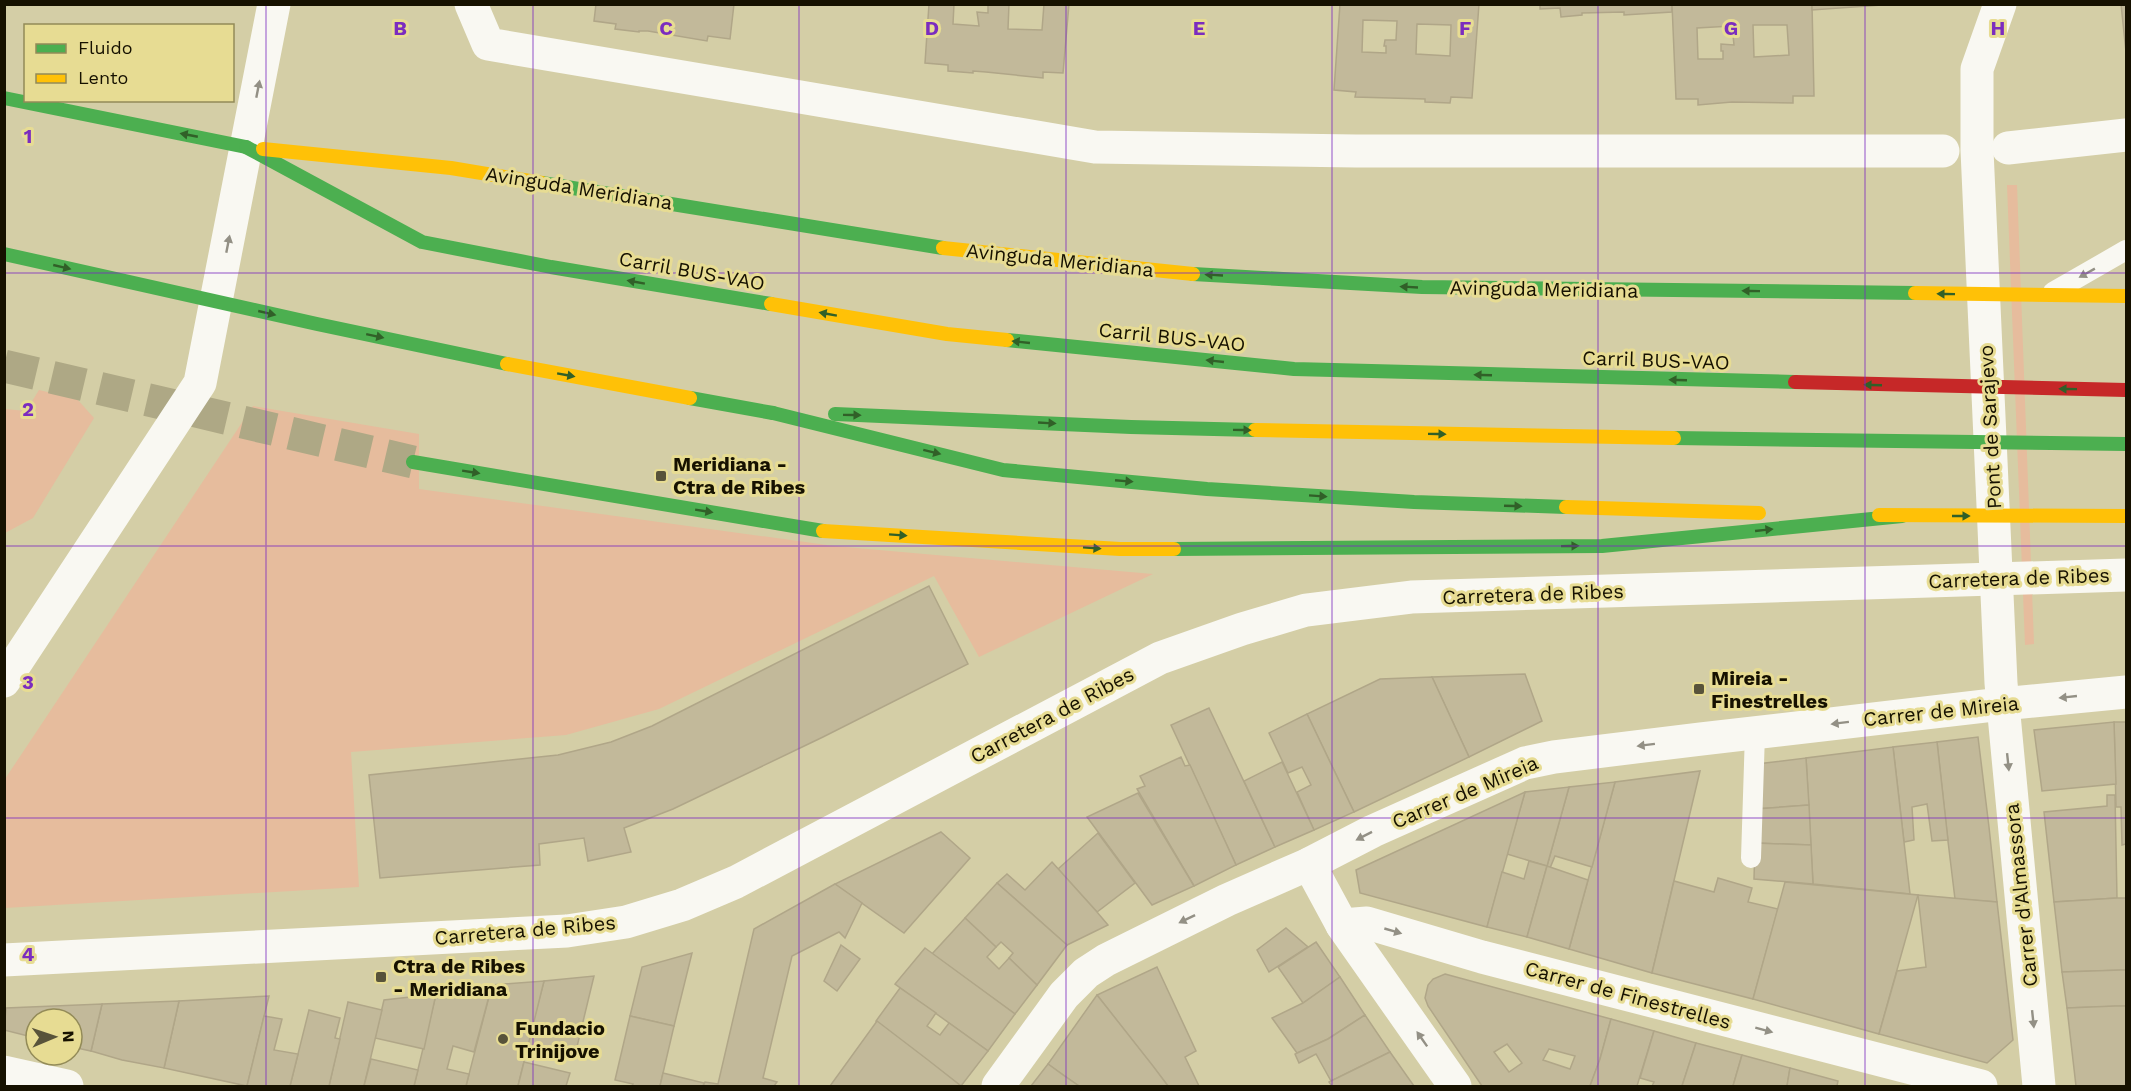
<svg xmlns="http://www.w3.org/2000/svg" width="2131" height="1091" viewBox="0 0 2131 1091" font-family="'Work Sans',sans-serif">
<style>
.green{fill:#e6bc9d}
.building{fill:#c2b99a;stroke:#b0a688;stroke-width:1.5;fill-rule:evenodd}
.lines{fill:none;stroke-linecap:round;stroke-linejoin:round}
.highway-tunnel{stroke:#aea885;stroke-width:33;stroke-dasharray:33 16;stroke-linecap:butt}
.lane{stroke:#f9f8f2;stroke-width:20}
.street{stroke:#f9f8f2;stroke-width:33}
.fast{stroke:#4caf50;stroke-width:14}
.slow{stroke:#ffc107;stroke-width:14}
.jam{stroke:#c62828;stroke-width:14}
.oneway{fill:#939085}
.oneway2{fill:#316028}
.grid{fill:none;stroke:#7b2cbf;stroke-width:1.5;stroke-opacity:0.55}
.poi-dot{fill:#58533a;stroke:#e7dc93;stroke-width:2}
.labels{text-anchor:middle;stroke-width:6;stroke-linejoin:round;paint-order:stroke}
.street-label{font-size:20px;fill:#161100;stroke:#e7dc93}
.poi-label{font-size:20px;font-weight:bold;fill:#161100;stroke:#e7dc93;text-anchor:start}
.grid-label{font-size:20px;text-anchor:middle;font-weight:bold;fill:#7b2cbf;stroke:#e7dc93;stroke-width:6;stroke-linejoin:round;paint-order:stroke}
</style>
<rect width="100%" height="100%" fill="#d4cea6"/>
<!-- green -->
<g class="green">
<path d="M2007,185H2017L2034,644L2025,645Z"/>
<path d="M39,390L77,399L94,418L33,518L5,533V409L26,411Z"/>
<path d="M253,406L419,434V489L834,546L1153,574L979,657L934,576L659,709L566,735L351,752L359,887L5,908V779Z"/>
</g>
<!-- building -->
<g class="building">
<path d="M596,4H734L730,39L708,36L707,41L648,31H639V32L615,29L616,24L594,21Z"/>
<path d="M929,4H954L953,24L979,26L977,12L988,13V4H1009L1008,29L1042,30L1044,4H1069L1063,73L1043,72V78L986,72L973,71V73L948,71V65L925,63Z"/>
<path d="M1340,4H1479L1472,98L1451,97L1450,103L1425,102V99L1355,97L1356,92L1334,90ZM1363,20L1397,21L1396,40H1385L1384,46H1386V53L1362,52ZM1417,24L1451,25L1450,56L1416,54Z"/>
<path d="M1540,4H1672V12L1624,15V12L1582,13V15L1561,17L1560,8L1540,9Z"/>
<path d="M1672,4H1812L1814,96H1793V103L1732,102L1698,105V99H1676ZM1753,25H1787L1789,55L1754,57ZM1732,26L1734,45L1721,44V51H1723V59H1698L1697,28Z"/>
<path d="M1812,4H1896L1812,10Z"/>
<path d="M2121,4H2126V52Z"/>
<path d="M929,586L968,664L823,737L673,809L624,828L631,852L588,861L584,838L539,844L540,865L380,878L369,775L558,755L611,742L652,726Z"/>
<path d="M1525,674L1542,721L1469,757L1432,677Z"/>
<path d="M1432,677L1469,757L1354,812L1307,714L1380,679Z"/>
<path d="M1209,708L1275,847L1236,865L1171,725Z"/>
<path d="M1307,714L1354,812L1314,830L1297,792L1311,785L1302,767L1288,773L1269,733Z"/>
<path d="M2114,722H2126V844L2122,845L2121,807H2116Z"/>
<path d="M2114,722L2116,784L2042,791L2034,730Z"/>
<path d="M1978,737L1989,827L1997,902L1955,899L1947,833L1937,742Z"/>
<path d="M1937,742L1948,840L1932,841L1927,804L1912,807L1914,840L1904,842L1893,747Z"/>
<path d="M1893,747L1910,894L1813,884L1806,758Z"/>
<path d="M1181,757L1185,766L1190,765L1236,865L1194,886L1137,789L1145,786L1140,776Z"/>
<path d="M1806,758L1809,805L1755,809L1757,764Z"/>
<path d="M1282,762L1314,830L1275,847L1244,781Z"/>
<path d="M1700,771L1652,973L1569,949L1615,782Z"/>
<path d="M1615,782L1592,867L1555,856L1550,868L1547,866L1569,787Z"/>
<path d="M1569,787L1547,866L1507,854L1525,792Z"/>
<path d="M1525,792L1487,927L1360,893L1356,870Z"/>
<path d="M1138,793L1194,886L1152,905L1087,817Z"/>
<path d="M2107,795H2115L2117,898L2054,902L2044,812L2107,806Z"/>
<path d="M1809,805L1811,845L1755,843L1756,809Z"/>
<path d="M941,832L970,858L904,933L835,884Z"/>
<path d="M1098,833L1135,883L1097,912L1058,869Z"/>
<path d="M1755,843L1811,845L1813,884L1754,879Z"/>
<path d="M1529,861L1547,866L1527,937L1487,927L1502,872L1524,879Z"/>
<path d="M1052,862L1097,912L1108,925L1067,945L997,883L1007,874L1025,890Z"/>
<path d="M1547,866L1588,880L1569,949L1527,937Z"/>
<path d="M1718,878L1752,888L1748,902L1778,909L1753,999L1652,973L1674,881L1714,892Z"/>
<path d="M1785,882L1918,895L1879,1034L1753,999Z"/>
<path d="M997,883L1067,945L1037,985L1009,958L1013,953L1001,942L996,947L965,918Z"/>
<path d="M835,884L862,903L845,938L839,932L792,956L763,1078L777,1082L774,1086H703L705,1082L718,1084L754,929Z"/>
<path d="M1918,895L1997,902L2013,1040L1987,1063L1879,1034L1897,971L1926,967Z"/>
<path d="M2117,898H2126V970L2062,972L2054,902Z"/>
<path d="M965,918L996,947L987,957L999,969L1009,958L1037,985L1015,1014L932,954Z"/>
<path d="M1286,928L1308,947L1269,972L1257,950Z"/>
<path d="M1316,942L1340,977L1303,1003L1278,967Z"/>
<path d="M841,945L860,959L837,991L824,981Z"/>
<path d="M925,948L1015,1014L988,1051L895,984Z"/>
<path d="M692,953L674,1026L630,1016L642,967Z"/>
<path d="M1157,967L1196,1051L1185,1057L1199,1086H1168L1097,995Z"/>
<path d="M2121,970H2126V1006L2067,1008L2062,972Z"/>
<path d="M1445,974L1611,1019L1600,1059L1590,1086H1482L1428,1006L1425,998L1428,985L1433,979ZM1507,1044L1522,1063L1509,1072L1494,1052ZM1549,1049L1575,1056L1570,1069L1543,1060Z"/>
<path d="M594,976L574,1059L526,1049L544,981Z"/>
<path d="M1340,977L1365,1015L1328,1039L1297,1053L1272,1018L1303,1003Z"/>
<path d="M544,981L518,1086H466L492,985Z"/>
<path d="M492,985L474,1052L453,1046L447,1069L469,1074L466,1086H414L438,986Z"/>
<path d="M900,988L936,1013L927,1026L940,1035L949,1023L988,1051L961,1086L876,1021Z"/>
<path d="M436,994L424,1049L375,1038L384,1000Z"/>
<path d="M1097,995L1153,1066L1168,1086H1079L1048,1064Z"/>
<path d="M269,996L247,1086L164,1068L179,1001Z"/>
<path d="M179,1001L164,1068L122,1060L91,1051L102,1004Z"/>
<path d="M348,1002L382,1010L364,1086H329Z"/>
<path d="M102,1004L91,1051L72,1047V1019H36V1038L4,1030L6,1008Z"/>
<path d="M2115,1006H2126V1086H2076L2067,1008Z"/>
<path d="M309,1010L340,1018L335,1038L340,1039L329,1086H290Z"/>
<path d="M1365,1015L1390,1052L1331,1081L1316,1054L1299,1063L1295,1054L1328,1039Z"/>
<path d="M264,1016L282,1019L274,1050L298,1054L290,1086H247Z"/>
<path d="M630,1016L674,1026L660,1086H632L633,1084L615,1080Z"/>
<path d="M1611,1019L1654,1031L1637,1086H1590L1600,1059Z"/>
<path d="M877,1021L928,1060L961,1086H830Z"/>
<path d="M1654,1031L1696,1043L1682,1086H1652L1654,1082L1640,1078Z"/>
<path d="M1696,1043L1742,1055L1733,1086H1682Z"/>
<path d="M1390,1052L1414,1086H1332L1329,1082Z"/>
<path d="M1742,1055L1790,1068L1787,1086H1733Z"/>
<path d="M371,1059L418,1070L414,1086H364Z"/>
<path d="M524,1062L570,1073L566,1086H518Z"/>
<path d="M1048,1064L1063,1075L1079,1086H1031Z"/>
<path d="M1790,1068L1838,1081L1837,1086H1787Z"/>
<path d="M663,1073L704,1083L703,1086H660Z"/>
</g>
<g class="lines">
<!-- highway-tunnel -->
<path class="highway-tunnel" d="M4,366L413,462"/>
<!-- lane -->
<g class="lane">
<path d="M2053,292L2126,250"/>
<path d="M1751,858L1755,733"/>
</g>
<!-- street -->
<g class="street">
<path d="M471,4L488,44L1095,147L1356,151H1943"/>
<path d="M2000,4L1977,69V150L2001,683L2039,1086"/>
<path d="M2008,148L2126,135"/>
<path d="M4,681L200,383L274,4"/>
<path d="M1309,864L1342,925L1367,923L1482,957L1981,1086"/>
<path d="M1342,925L1455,1086"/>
<path d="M4,960L567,931L626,922L682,905L736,882L1160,658L1242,629L1306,610L1411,597L2126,575"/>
<path d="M4,1072L67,1086"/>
<path d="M998,1086L1064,995L1086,973L1106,960L1227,900L1309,864L1373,831L1525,763L1554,757L1701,739L2002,704L2126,692"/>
</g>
<!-- fast -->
<g class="fast">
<path d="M4,98L246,147"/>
<path d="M246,147L422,242L551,267L771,304"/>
<path d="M542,183L943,248"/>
<path d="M4,254L317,324L507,364"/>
<path d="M1193,274L1422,287L1915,293"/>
<path d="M1007,340L1294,369L1795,382"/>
<path d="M690,398L773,413"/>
<path d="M773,413L1003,470L1207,489L1414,502L1566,507"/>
<path d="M835,414L1131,427L1255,430"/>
<path d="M1674,438L2126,444"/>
<path d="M413,462L823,531"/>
<path d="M1174,549L1602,546L1902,516"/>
</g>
<!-- slow -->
<g class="slow">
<path d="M263,149L451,168L542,183"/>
<path d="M943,248L1193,274"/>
<path d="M1915,293L2126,296"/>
<path d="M771,304L947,334L1007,340"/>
<path d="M507,364L690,398"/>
<path d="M1255,430L1674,438"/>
<path d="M1566,507L1759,513"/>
<path d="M1879,515L2126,516"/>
<path d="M823,531L1120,549H1174"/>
</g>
<!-- jam -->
<path class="jam" d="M1795,382L2126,390"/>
</g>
<!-- one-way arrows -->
<defs><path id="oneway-solid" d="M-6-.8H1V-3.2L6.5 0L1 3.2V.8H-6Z" transform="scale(1.5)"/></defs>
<g class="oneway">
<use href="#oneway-solid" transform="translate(258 89) rotate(-79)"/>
<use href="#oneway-solid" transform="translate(228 244) rotate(-79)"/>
<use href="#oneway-solid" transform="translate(2087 273) rotate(151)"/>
<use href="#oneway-solid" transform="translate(2068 697) rotate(174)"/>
<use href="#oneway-solid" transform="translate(1840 723) rotate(173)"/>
<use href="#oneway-solid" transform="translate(1646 745) rotate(173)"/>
<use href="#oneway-solid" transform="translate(2008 762) rotate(84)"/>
<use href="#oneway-solid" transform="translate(1364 836) rotate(153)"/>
<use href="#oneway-solid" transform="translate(1187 919) rotate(154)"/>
<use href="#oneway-solid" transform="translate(1393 931) rotate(16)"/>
<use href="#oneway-solid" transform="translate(2033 1019) rotate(84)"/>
<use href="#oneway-solid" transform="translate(1764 1030) rotate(15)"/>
<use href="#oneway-solid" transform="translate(1422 1039) rotate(-125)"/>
</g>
<g class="oneway2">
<use href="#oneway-solid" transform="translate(189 135) rotate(-169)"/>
<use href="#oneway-solid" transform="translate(62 267) rotate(13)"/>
<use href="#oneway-solid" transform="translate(1214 275) rotate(-177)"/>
<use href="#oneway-solid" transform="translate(636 282) rotate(-170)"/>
<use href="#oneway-solid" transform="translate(1409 287) rotate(-177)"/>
<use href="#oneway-solid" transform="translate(1751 291) rotate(-179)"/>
<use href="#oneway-solid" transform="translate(1946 294) rotate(-179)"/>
<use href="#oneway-solid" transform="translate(267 313) rotate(13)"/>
<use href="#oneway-solid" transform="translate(828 314) rotate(-170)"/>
<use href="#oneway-solid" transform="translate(375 336) rotate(12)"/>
<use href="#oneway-solid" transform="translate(1021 342) rotate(-174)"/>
<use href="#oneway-solid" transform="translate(1215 361) rotate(-174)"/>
<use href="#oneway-solid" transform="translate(566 375) rotate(10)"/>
<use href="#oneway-solid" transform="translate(1483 375) rotate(-178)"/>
<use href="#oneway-solid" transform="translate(1678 380) rotate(-178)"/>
<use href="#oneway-solid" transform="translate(1873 385) rotate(-178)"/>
<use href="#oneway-solid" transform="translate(2068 389) rotate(-179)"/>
<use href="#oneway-solid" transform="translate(852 415) rotate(1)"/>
<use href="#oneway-solid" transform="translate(1047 423) rotate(3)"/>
<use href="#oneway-solid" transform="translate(1242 430) rotate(1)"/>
<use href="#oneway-solid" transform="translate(1437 434) rotate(1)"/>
<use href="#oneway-solid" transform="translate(932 452) rotate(14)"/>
<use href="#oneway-solid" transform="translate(471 472) rotate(9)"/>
<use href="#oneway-solid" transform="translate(1124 481) rotate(5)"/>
<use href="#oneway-solid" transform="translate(1318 496) rotate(4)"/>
<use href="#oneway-solid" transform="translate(1513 506) rotate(2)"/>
<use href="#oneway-solid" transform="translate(704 511) rotate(9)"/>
<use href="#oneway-solid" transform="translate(1961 516)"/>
<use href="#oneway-solid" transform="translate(1764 530) rotate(-6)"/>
<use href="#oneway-solid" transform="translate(898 535) rotate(4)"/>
<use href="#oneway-solid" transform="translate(1570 546) rotate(-1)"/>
<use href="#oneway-solid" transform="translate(1092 548) rotate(4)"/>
</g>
<!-- grid -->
<path class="grid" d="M266,4V1086M533,4V1086M799,4V1086M1066,4V1086M1332,4V1086M1598,4V1086M1865,4V1086M4,273H2126M4,546H2126M4,818H2126"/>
<!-- markers -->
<g class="poi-dot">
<rect x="655" y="470" width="12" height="12" rx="3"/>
<rect x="1693" y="683" width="12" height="12" rx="3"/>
<rect x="375" y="971" width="12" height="12" rx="3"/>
<circle cx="503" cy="1039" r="6"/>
</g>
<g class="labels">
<!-- street labels -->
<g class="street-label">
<text transform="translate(579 188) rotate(9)" y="7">Avinguda Meridiana</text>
<text transform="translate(1060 260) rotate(6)" y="7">Avinguda Meridiana</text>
<text transform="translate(692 271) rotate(10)" y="7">Carril BUS-VAO</text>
<text transform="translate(1544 289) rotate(1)" y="7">Avinguda Meridiana</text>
<text transform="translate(1172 337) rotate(6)" y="7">Carril BUS-VAO</text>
<text transform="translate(1656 360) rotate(2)" y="7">Carril BUS-VAO</text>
<text transform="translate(1990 427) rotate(-93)" y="7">Pont de Sarajevo</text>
<text transform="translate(2019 578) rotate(-2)" y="7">Carretera de Ribes</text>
<text transform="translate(1533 594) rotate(-2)" y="7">Carretera de Ribes</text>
<text transform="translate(1941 711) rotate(-6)" y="7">Carrer de Mireia</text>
<text transform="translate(1052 715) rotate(-28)" y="7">Carretera de Ribes</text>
<text transform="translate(1465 792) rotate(-23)" y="7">Carrer de Mireia</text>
<text transform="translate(2021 895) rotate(-96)" y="7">Carrer d'Almassora</text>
<text transform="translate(525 930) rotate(-5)" y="7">Carretera de Ribes</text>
<text transform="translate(1628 995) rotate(15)" y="7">Carrer de Finestrelles</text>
</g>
<!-- poi labels -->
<g class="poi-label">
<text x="673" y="471">Meridiana -<tspan x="673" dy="23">Ctra de Ribes</tspan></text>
<text x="1711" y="685">Mireia -<tspan x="1711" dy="23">Finestrelles</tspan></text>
<text x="393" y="973">Ctra de Ribes<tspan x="393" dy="23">- Meridiana</tspan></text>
<text x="515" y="1035">Fundacio<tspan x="515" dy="23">Trinijove</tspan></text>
</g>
</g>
<g class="grid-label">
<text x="400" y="35">B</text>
<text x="666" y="35">C</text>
<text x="932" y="35">D</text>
<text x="1199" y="35">E</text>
<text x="1465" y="35">F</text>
<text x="1731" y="35">G</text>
<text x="1998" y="35">H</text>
<text x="28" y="143">1</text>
<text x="28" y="416">2</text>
<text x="28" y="689">3</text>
<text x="28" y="961">4</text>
</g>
<!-- border -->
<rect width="2131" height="1091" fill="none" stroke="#161100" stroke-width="12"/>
<!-- legend -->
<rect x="24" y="24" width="210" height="78" fill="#e7dc93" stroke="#938b58" stroke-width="1.5"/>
<rect x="36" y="44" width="30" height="9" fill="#4caf50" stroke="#938b58" stroke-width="1.5"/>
<text x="78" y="54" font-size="18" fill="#161100">Fluido</text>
<rect x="36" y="74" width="30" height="9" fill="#ffc107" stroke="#938b58" stroke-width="1.5"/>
<text x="78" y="84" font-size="18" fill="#161100">Lento</text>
<!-- north arrow -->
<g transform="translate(54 1037) rotate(88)"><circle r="28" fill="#e7dc93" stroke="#938b58" stroke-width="1.5"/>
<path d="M0-4.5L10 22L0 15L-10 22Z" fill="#58533a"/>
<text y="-9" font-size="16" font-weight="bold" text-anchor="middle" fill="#161100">N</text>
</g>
</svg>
